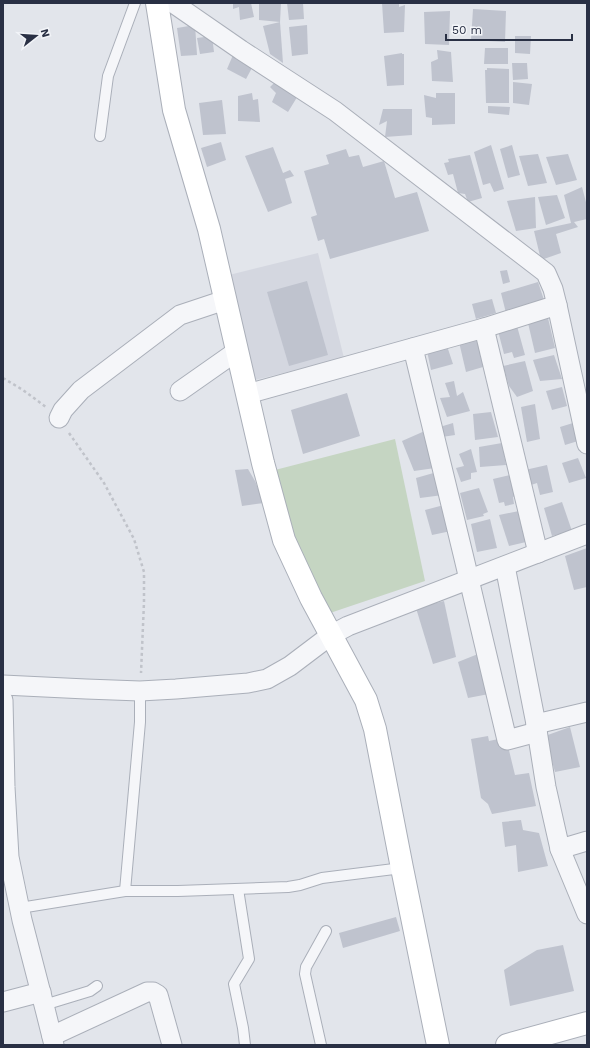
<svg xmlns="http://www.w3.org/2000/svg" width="590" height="1048" viewBox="0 0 590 1048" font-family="'Work Sans',sans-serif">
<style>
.built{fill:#d4d7e0}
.green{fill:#c5d5c2}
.building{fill:#bfc3ce}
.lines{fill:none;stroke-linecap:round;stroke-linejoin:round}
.lane-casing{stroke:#aaafb9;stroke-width:12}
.street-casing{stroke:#aaafb9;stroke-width:21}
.secondary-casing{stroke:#aaafb9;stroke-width:24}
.path{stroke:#c0c3ca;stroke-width:2.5;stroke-dasharray:3 3;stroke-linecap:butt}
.lane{stroke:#f5f6f9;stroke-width:10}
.street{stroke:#f5f6f9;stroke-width:19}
.secondary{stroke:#fff;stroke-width:22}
</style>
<rect width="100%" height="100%" fill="#e2e5eb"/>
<!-- built -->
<path class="built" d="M318,253L344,358L251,381L225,276Z"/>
<!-- green -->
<path class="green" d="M395,439L425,581L330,613L291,534L275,470Z"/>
<!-- building -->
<g class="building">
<path d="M233,3H251L254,17L240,20L239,7L233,9Z"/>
<path d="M259,3H281L280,22L259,20Z"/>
<path d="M287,3H303L304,19L289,20Z"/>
<path d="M382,3H399V7L405,5L404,32L384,33Z"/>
<path d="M473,9L506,11L505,42L471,40Z"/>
<path d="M450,11L449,45L425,44L424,12Z"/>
<path d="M280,22L283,63L270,54L263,26Z"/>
<path d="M195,25L197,55L181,56L177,28Z"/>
<path d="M307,25L308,54L292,56L289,27Z"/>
<path d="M212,36L214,52L200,54L197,38Z"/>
<path d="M515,36H531L530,54L515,53Z"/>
<path d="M485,48H508V64H484Z"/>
<path d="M437,50L451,52L453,82L432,81L431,62L438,59Z"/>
<path d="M402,53V54H404V85L387,86L384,56Z"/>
<path d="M233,55L253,66L246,79L227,69Z"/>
<path d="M512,63H527L528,79L513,80Z"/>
<path d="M487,68L509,69V103H486L485,70H487Z"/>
<path d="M276,81L299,94L288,112L272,102L276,93L270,87Z"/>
<path d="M513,82L532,84L529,105L513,103Z"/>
<path d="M252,93L253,100L258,99L260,122L238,121V96Z"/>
<path d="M436,93H455V124L432,125V118L426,117L424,95L436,98Z"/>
<path d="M222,100L226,134L203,135L199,103Z"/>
<path d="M488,106L510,107L509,115L488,113Z"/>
<path d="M383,109H412V135L385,137L387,121L379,125Z"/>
<path d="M221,142L226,160L207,167L201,148Z"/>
<path d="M491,145L504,189L494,192L490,183L483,185L474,152Z"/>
<path d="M512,145L520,175L508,178L500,149Z"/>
<path d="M273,147L283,173L290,170L294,176L285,179L292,203L268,212L245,156Z"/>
<path d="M346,149L349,157L359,155L363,167L384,161L395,198L417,192L429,231L330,259L324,239L318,241L311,217L317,215L304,171L329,164L326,155Z"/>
<path d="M538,154L547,183L528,186L519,156Z"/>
<path d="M568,154L577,180L556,185L546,157Z"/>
<path d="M470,155L482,198L468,202L465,194L458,193L453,174L448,175L444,163L449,162L448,159Z"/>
<path d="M582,187L587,206V219L574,222L578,227L556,234L561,253L541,260L534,231L571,223L564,195Z"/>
<path d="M557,195L565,218L546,225L538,197Z"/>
<path d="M535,197L536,228L516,231L507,201Z"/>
<path d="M507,270L510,282L503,284L500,271Z"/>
<path d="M307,281L328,355L289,366L267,292Z"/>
<path d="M538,282L544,300L506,313L501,293Z"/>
<path d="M492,299L496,313L476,319L472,304Z"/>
<path d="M548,318L555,348L535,353L528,323Z"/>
<path d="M517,326L525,355L514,358L512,352L504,354L498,331Z"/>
<path d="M477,334L483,367L466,372L459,342Z"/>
<path d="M447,346L453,364L431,370L427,351Z"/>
<path d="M554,355L562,379L540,381L533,360Z"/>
<path d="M525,361L533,391L517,397L509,386L503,366Z"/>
<path d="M454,381L457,396L463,392L470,411L447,417L440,398L450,397L445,383Z"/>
<path d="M562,387L567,406L552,410L546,391Z"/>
<path d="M347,393L360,436L303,454L291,410Z"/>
<path d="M535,404L540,439L527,442L521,407Z"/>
<path d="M491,412L498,437L475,440L473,414Z"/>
<path d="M453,423L455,435L442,437L443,426Z"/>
<path d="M573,423L578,441L565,445L560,427Z"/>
<path d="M427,430L435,468L414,471L402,441Z"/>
<path d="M502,443L506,465L480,467L479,447Z"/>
<path d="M471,449L477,472L471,473V479L461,482L456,468L464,466L459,454Z"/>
<path d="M578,458L586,478L569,483L562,463Z"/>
<path d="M547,465L553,492L540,495L537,483L528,486L525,470Z"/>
<path d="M248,469L255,481L264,503L242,506L235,470Z"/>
<path d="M437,472L443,495L420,498L416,478Z"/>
<path d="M510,475L515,496L513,497L514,504L505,506L504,502L499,503L493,479Z"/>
<path d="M479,488L488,512L483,514L484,516L467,520L460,493Z"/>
<path d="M562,502L572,531L552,536L544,508Z"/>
<path d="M444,505L451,531L432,535L425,510Z"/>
<path d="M519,511L526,542L509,546L499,515Z"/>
<path d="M490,519L497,548L477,552L471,524Z"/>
<path d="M587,548V587L574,590L565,556Z"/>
<path d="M444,601L456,657L433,664L416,608Z"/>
<path d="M478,654L489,694L468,698L458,662Z"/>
<path d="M570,727L580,767L555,772L545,736Z"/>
<path d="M488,736L489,741L503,738L507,742L515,775L529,773L536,806L492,814L488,804L481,798L471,739Z"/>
<path d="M521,820L523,830L539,833L548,866L518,872L516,845L505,847L502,822Z"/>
<path d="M396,917L400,931L343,948L339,933Z"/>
<path d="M563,945L574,991L510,1006L504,970L537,950Z"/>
</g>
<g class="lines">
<defs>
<g id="lane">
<path d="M100,136L108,76L135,3"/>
<path d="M238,889L249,959L234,984L243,1028L245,1045"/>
<path d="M125,891L140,722V691"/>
<path d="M20,908L125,891H178L288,887L300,885L322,878L402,868"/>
<path d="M44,1005L90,991L97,986"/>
<path d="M321,1045L305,974L306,967L326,931"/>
</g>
<g id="street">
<path d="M173,3L241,50L335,111L546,273L553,289L557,305L587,444"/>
<path d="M484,328L538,553"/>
<path d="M413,348L463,554L507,740L537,732"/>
<path d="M180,391L237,351"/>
<path d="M247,394L484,328L557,305"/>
<path d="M59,418L63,410L81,390L180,315L225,300"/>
<path d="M505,566L536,724L546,787L560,849L587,914"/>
<path d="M3,685L86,689L140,691L176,689L248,683L267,679L290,666L331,635L348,626L587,534"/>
<path d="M3,700L5,787L9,857L22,920L44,1005L54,1045"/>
<path d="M536,724L587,712"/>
<path d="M560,849L587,841"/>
<path d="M3,1002L41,992"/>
<path d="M52,1036L147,992H153L158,995L172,1045"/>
</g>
<g id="secondary">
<path d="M157,3L174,110L209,229L263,463L284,540L311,598L366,700L375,729L402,868L438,1045"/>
<path d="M507,1045L587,1023"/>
</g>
</defs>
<!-- lane casing -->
<use href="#lane" class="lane-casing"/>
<!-- street casing -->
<use href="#street" class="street-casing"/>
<!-- secondary casing -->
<use href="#secondary" class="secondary-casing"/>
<!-- path -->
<g class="path">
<path d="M3,378L23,390L46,407"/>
<path d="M69,433L104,483L134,539L144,572V602L141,673"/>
</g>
<!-- lane -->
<use href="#lane" class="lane"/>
<!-- street -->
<use href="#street" class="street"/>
<!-- secondary -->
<use href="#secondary" class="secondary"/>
</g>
<!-- border -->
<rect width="590" height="1048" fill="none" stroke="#293044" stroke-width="8"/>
<!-- north arrow -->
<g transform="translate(36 36) rotate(73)" stroke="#f2f4f8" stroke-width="3" paint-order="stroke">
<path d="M0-3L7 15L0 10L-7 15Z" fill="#293044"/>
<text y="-6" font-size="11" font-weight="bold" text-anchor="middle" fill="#293044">N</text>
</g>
<!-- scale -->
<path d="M446 34v6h126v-6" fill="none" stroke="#293044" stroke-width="2"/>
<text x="452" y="34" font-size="12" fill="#293044" stroke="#f2f4f8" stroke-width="3" paint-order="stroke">50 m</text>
</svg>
